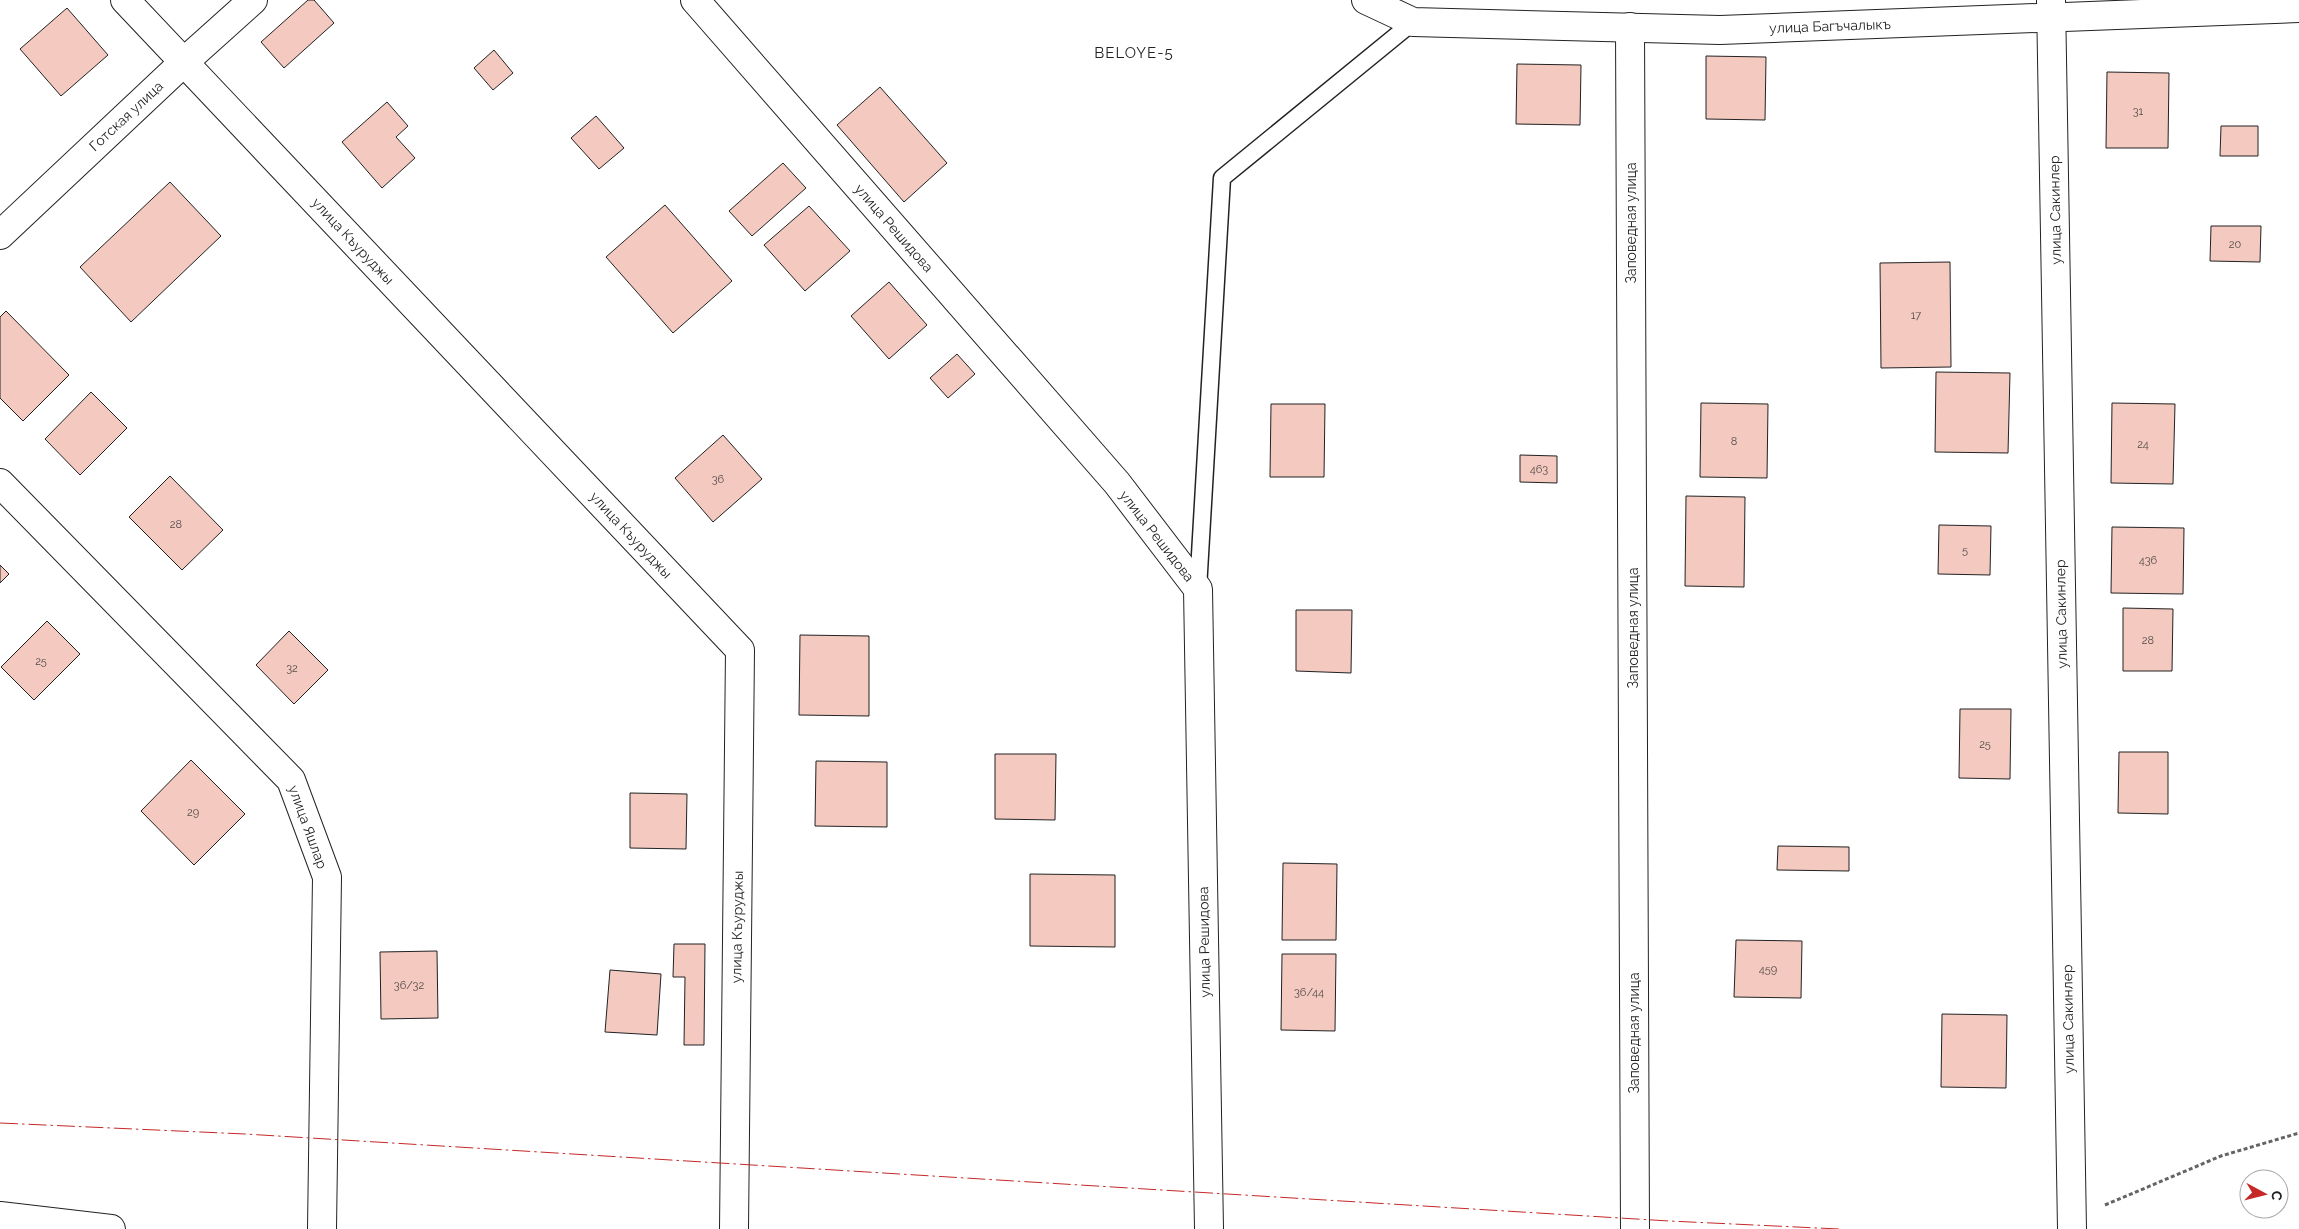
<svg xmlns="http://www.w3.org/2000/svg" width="2299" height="1229" viewBox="0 0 2299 1229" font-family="Raleway,sans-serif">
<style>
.building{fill:#f3c9c0;stroke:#222}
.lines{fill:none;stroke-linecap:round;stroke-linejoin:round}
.service-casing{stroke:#222;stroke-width:19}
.minor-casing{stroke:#222;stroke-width:30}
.path{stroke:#646464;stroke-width:3;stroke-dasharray:4 2.5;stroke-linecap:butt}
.service{stroke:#fff;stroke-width:16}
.minor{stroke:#fff;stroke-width:28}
.power{stroke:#c62828;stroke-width:1;stroke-dasharray:18 4 2.5 4;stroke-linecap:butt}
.labels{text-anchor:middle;stroke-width:4;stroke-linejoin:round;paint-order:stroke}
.number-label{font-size:11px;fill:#564c4a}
.street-label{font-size:14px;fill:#222;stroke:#fff}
.neighbourhood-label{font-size:15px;letter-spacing:1px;fill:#222;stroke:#fff}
</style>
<rect width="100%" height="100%" fill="#fff"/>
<!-- building -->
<g class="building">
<path d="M308,0H314L334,23L284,68L261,42Z"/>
<path d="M67,8L108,55L61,96L20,49Z"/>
<path d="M494,50L513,73L493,90L474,68Z"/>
<path d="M1706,56L1766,57L1765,120L1706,119Z"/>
<path d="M1517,64L1581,65L1580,125L1516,124Z"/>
<path d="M2107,72L2169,73L2168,148H2106Z"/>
<path d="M880,87L947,163L904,202L837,125Z"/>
<path d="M387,102L408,126L396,137L415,158L382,188L342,142Z"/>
<path d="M596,116L624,148L599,169L571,138Z"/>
<path d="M2221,126H2258V156H2220Z"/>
<path d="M783,163L806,188L752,236L729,211Z"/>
<path d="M170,182L221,236L131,322L80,267Z"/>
<path d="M665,205L732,281L673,333L606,257Z"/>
<path d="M809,206L850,251L805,291L764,245Z"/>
<path d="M2211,226H2261L2260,262L2210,261Z"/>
<path d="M1950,262L1951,367L1881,368L1880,263Z"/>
<path d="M889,282L927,325L889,359L851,316Z"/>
<path d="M6,311L69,375L23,421L0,398V317Z"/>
<path d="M957,354L975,374L948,398L930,378Z"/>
<path d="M1936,372L2010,373L2008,453L1935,452Z"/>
<path d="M91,392L127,428L80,475L45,439Z"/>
<path d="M1701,403L1768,404L1767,478L1700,477Z"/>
<path d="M2112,403L2175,404L2173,484L2111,483Z"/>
<path d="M1271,404H1325L1324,477H1270Z"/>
<path d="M723,435L762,479L713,522L675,478Z"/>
<path d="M1520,455L1557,456V483L1520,482Z"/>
<path d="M170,476L223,530L182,570L129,517Z"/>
<path d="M1686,496L1745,497L1744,587L1685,586Z"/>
<path d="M1939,525L1991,526L1990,575L1938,574Z"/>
<path d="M2112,527L2184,528L2183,594L2111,593Z"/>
<path d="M0,565L9,574L0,583Z"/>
<path d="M2123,608L2173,609L2172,671H2123Z"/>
<path d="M1296,610H1352L1351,673L1296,671Z"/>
<path d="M47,621L80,654L34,700L1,667Z"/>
<path d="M289,631L328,670L294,704L256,665Z"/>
<path d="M800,635L869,636V716L799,715Z"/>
<path d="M1960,709H2011L2010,779L1959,778Z"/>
<path d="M2119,752H2168V814L2118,813Z"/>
<path d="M995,754H1056L1055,820L995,819Z"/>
<path d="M191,760L245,814L194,865L141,811Z"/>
<path d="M816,761L887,762V827L815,826Z"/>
<path d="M630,793L687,794L686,849L630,848Z"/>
<path d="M1778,846L1849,847V871L1777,870Z"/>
<path d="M1283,863L1337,864L1336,940H1282Z"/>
<path d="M1030,874L1115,875V947L1030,946Z"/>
<path d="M1736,940L1802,941L1801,998L1734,997Z"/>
<path d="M674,944H705L704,1045H684L685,977H673Z"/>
<path d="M437,951L438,1018L381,1019L380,952Z"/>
<path d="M1282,954H1336L1335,1031L1281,1030Z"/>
<path d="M610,970L661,974L657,1035L605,1032Z"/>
<path d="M1942,1014L2007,1015L2006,1088L1941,1087Z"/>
</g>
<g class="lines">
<defs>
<path id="service" d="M1198,589L1222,178L1413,22"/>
<g id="minor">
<path d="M125,0L740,650L734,1229"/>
<path d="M695,0L1117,483L1198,589L1209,1229"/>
<path d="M1366,0L1413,22L1720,30L2299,8"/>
<path d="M2051,0L2072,1229"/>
<path d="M1630,27L1635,1229"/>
<path d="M0,235L184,62L253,0"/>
<path d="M0,483L291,780L327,877L322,1229"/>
<path d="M0,1216L111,1229"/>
</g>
</defs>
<!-- service casing -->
<use href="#service" class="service-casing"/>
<!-- minor casing -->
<use href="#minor" class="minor-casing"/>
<!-- path -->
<path class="path" d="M2105,1205L2221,1156L2299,1133"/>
<!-- service -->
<use href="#service" class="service"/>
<!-- minor -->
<use href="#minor" class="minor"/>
<!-- power -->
<path class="power" d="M0,1123L245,1134L1669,1221L1839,1229"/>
</g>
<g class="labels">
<!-- number labels -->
<g class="number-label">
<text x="2138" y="115">31</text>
<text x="2235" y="248">20</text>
<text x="1916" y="319">17</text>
<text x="1734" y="445">8</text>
<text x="2143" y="448">24</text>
<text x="1539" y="473">463</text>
<text x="718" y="483">36</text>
<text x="176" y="528">28</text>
<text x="1965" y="554">5</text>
<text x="2148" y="564">436</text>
<text x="2148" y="644">28</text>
<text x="41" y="665">25</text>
<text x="292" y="672">32</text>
<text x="1985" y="748">25</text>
<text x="193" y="816">29</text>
<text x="1768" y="973">459</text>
<text x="409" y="989">36/32</text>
<text x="1309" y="996">36/44</text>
</g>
<!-- street labels -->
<g class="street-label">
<text transform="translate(1830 26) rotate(-2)" y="5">улица Багъчалыкъ</text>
<text transform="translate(126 116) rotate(-43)" y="5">Готская улица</text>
<text transform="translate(2055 210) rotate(-91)" y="5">улица Сакинлер</text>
<text transform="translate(1631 223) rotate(-90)" y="5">Заповедная улица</text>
<text transform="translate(894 228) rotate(49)" y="5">улица Решидова</text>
<text transform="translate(353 241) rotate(47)" y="5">улица Къуруджы</text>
<text transform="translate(631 535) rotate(47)" y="5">улица Къуруджы</text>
<text transform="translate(1157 536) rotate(52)" y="5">улица Решидова</text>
<text transform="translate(2061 614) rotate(-91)" y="5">улица Сакинлер</text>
<text transform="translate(1633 628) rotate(-90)" y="5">Заповедная улица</text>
<text transform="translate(308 827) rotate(70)" y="5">улица Яшлар</text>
<text transform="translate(737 927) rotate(-89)" y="5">улица Къуруджы</text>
<text transform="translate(1204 942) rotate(-91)" y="5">улица Решидова</text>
<text transform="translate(2068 1019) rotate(-91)" y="5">улица Сакинлер</text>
<text transform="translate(1634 1033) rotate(-90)" y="5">Заповедная улица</text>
</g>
<!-- neighbourhood labels -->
<g class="neighbourhood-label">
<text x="1134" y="58">BELOYE-5</text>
</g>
</g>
<!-- north arrow -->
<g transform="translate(2264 1194) rotate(97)"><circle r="24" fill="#ffffff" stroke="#a7a7a7"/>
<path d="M0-4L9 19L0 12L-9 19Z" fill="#c62828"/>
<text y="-8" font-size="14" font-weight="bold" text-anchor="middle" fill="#222222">С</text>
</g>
</svg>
